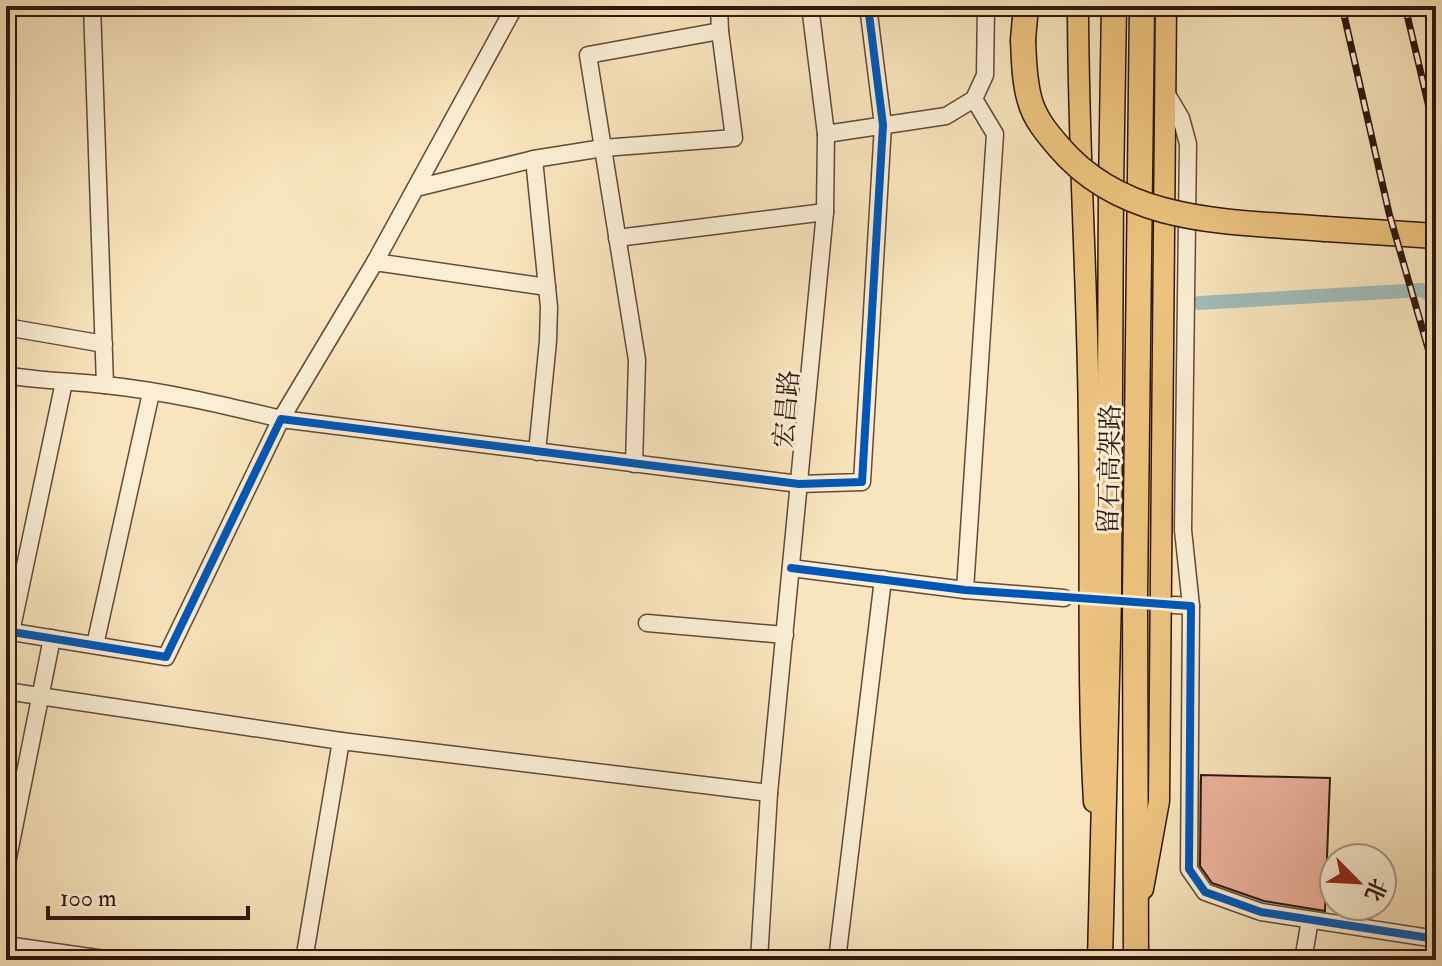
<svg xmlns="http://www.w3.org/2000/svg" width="1442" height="966" viewBox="0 0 1442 966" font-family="'IM FELL Double Pica','Noto Serif SC',serif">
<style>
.shadow{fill:#0003}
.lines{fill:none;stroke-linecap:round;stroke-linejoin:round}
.canal{stroke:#a0bdb9;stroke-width:14}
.building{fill:#eeb49f;stroke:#2e160d;stroke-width:2}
.minor-casing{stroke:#614a39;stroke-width:19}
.major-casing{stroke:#2e160d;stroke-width:23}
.highway-casing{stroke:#2e160d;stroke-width:27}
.minor{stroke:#fbeed4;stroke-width:16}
.major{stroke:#ecc27e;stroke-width:20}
.highway{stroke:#ecc27e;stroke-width:24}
.rail-casing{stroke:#2e160d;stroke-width:7}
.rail{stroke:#fbeed4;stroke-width:4;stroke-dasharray:12;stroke-linecap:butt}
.highway-bridge-casing{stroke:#2e160d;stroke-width:27;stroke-linecap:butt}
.highway-bridge{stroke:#ecc27e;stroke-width:24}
.cycleway-casing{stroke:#fbeed4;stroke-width:13}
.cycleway{stroke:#0057b8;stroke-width:8}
.labels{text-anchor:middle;stroke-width:6;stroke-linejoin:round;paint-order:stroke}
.street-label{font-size:26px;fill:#2e160d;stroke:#fbeed4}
</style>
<rect width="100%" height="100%" fill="#f9e5bd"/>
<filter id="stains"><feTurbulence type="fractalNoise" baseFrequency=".0025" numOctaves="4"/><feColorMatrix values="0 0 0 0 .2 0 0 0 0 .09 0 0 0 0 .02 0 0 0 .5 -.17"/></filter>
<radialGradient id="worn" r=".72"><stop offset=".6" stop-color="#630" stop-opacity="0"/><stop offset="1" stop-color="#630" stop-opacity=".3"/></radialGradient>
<!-- shadow -->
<path class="shadow" d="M1202,777L1323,910L1314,919L1254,910L1192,875V786Z"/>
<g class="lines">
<!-- canal -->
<path class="canal" d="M1199,303L1422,290L1436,298"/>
</g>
<!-- building -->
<path class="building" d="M1201,775L1330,778L1325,911L1264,901L1212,883L1200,866Z"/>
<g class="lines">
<defs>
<g id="minor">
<path d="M92,6L105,385"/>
<path d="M1165,91L1181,118L1188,144L1183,530L1191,606L1189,869L1205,892L1261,912L1436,939"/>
<path d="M826,134L946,116L974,99L985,75L986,6"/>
<path d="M534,159L549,307L548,341L537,452"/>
<path d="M416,188L534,159L603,148L734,138L720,31"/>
<path d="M617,238L825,212"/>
<path d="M375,262L515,6"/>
<path d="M6,327L104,344"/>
<path d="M6,375C39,381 72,381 105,385C164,391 223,405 281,419L375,262L547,287"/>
<path d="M634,464L637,360L588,55L720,31L719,6"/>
<path d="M791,568L965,590L1064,598"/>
<path d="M965,590L995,134L974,99"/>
<path d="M1174,605L1191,606"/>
<path d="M647,623L785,635"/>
<path d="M6,631L166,657L281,419L799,484L862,482L883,125L868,6"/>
<path d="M11,632L64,382"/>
<path d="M95,645L151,393"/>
<path d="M6,691L341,741L304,960"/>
<path d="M341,741L769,793"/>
<path d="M6,868L52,638"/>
<path d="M6,945L111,960"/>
<path d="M759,960L769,793L825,212L826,134L810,6"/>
<path d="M837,960L883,579"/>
<path d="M1303,960L1310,920"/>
</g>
<g id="major">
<path d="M1078,6C1078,148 1088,289 1089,431C1091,555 1087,678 1094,802"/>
<path d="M1143,889L1159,801L1166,6"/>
</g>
<g id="highway">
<path d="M1023,40L1026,6"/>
<path d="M1326,229L1436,236"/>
<path d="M1100,960L1109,597L1111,188L1114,6"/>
<path d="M1136,960L1135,595L1142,6"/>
</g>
</defs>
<!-- minor casing -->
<use href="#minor" class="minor-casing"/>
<!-- major casing -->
<use href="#major" class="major-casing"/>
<!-- highway casing -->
<use href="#highway" class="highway-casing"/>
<!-- minor -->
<use href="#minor" class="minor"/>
<!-- major -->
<use href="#major" class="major"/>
<!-- highway -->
<use href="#highway" class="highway"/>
<defs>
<g id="rail">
<path d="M1342,6L1389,213L1436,376"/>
<path d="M1405,6L1436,137"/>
<path d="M1432,6L1436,24"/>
</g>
</defs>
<!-- rail casing -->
<use href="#rail" class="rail-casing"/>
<!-- rail -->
<use href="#rail" class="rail"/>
<defs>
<path id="highway-bridge" d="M1023,40C1024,60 1024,81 1030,101C1035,119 1047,133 1059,147C1126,226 1232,221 1326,229"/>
</defs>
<!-- highway-bridge casing -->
<use href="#highway-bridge" class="highway-bridge-casing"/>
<!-- highway-bridge -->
<use href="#highway-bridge" class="highway-bridge"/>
<defs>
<g id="cycleway">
<path d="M791,568L965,590L1191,606L1189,869L1205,892L1261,912L1436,939"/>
<path d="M6,631L166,657L281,419L799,484L862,482L883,125L868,6"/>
</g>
</defs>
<!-- cycleway casing -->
<use href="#cycleway" class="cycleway-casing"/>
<!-- cycleway -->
<use href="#cycleway" class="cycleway"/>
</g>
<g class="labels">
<!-- street labels -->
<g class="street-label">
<text transform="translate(786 409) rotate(-85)" y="9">宏昌路</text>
<text transform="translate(1109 469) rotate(-89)" y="9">留石高架路</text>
</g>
</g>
<!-- margin -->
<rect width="1442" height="966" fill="none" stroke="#f9e5bd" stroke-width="32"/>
<rect x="8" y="8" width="1426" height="950" fill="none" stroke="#2e160d" stroke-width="4"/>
<rect x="16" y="16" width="1410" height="934" fill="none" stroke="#2e160d" stroke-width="2"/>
<!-- north arrow -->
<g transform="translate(1358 882) rotate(114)"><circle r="38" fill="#fbeed4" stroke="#a99884" stroke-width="2"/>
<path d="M0-6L14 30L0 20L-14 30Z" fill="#8f2418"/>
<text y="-12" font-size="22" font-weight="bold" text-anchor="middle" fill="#2e160d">北</text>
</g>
<!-- scale -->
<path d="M48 906v12h200v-12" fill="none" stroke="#2e160d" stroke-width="4"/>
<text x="60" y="906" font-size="24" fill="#2e160d" stroke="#fbeed4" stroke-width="6" paint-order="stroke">100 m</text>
<rect width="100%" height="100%" filter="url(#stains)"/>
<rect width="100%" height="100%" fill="url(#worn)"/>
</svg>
